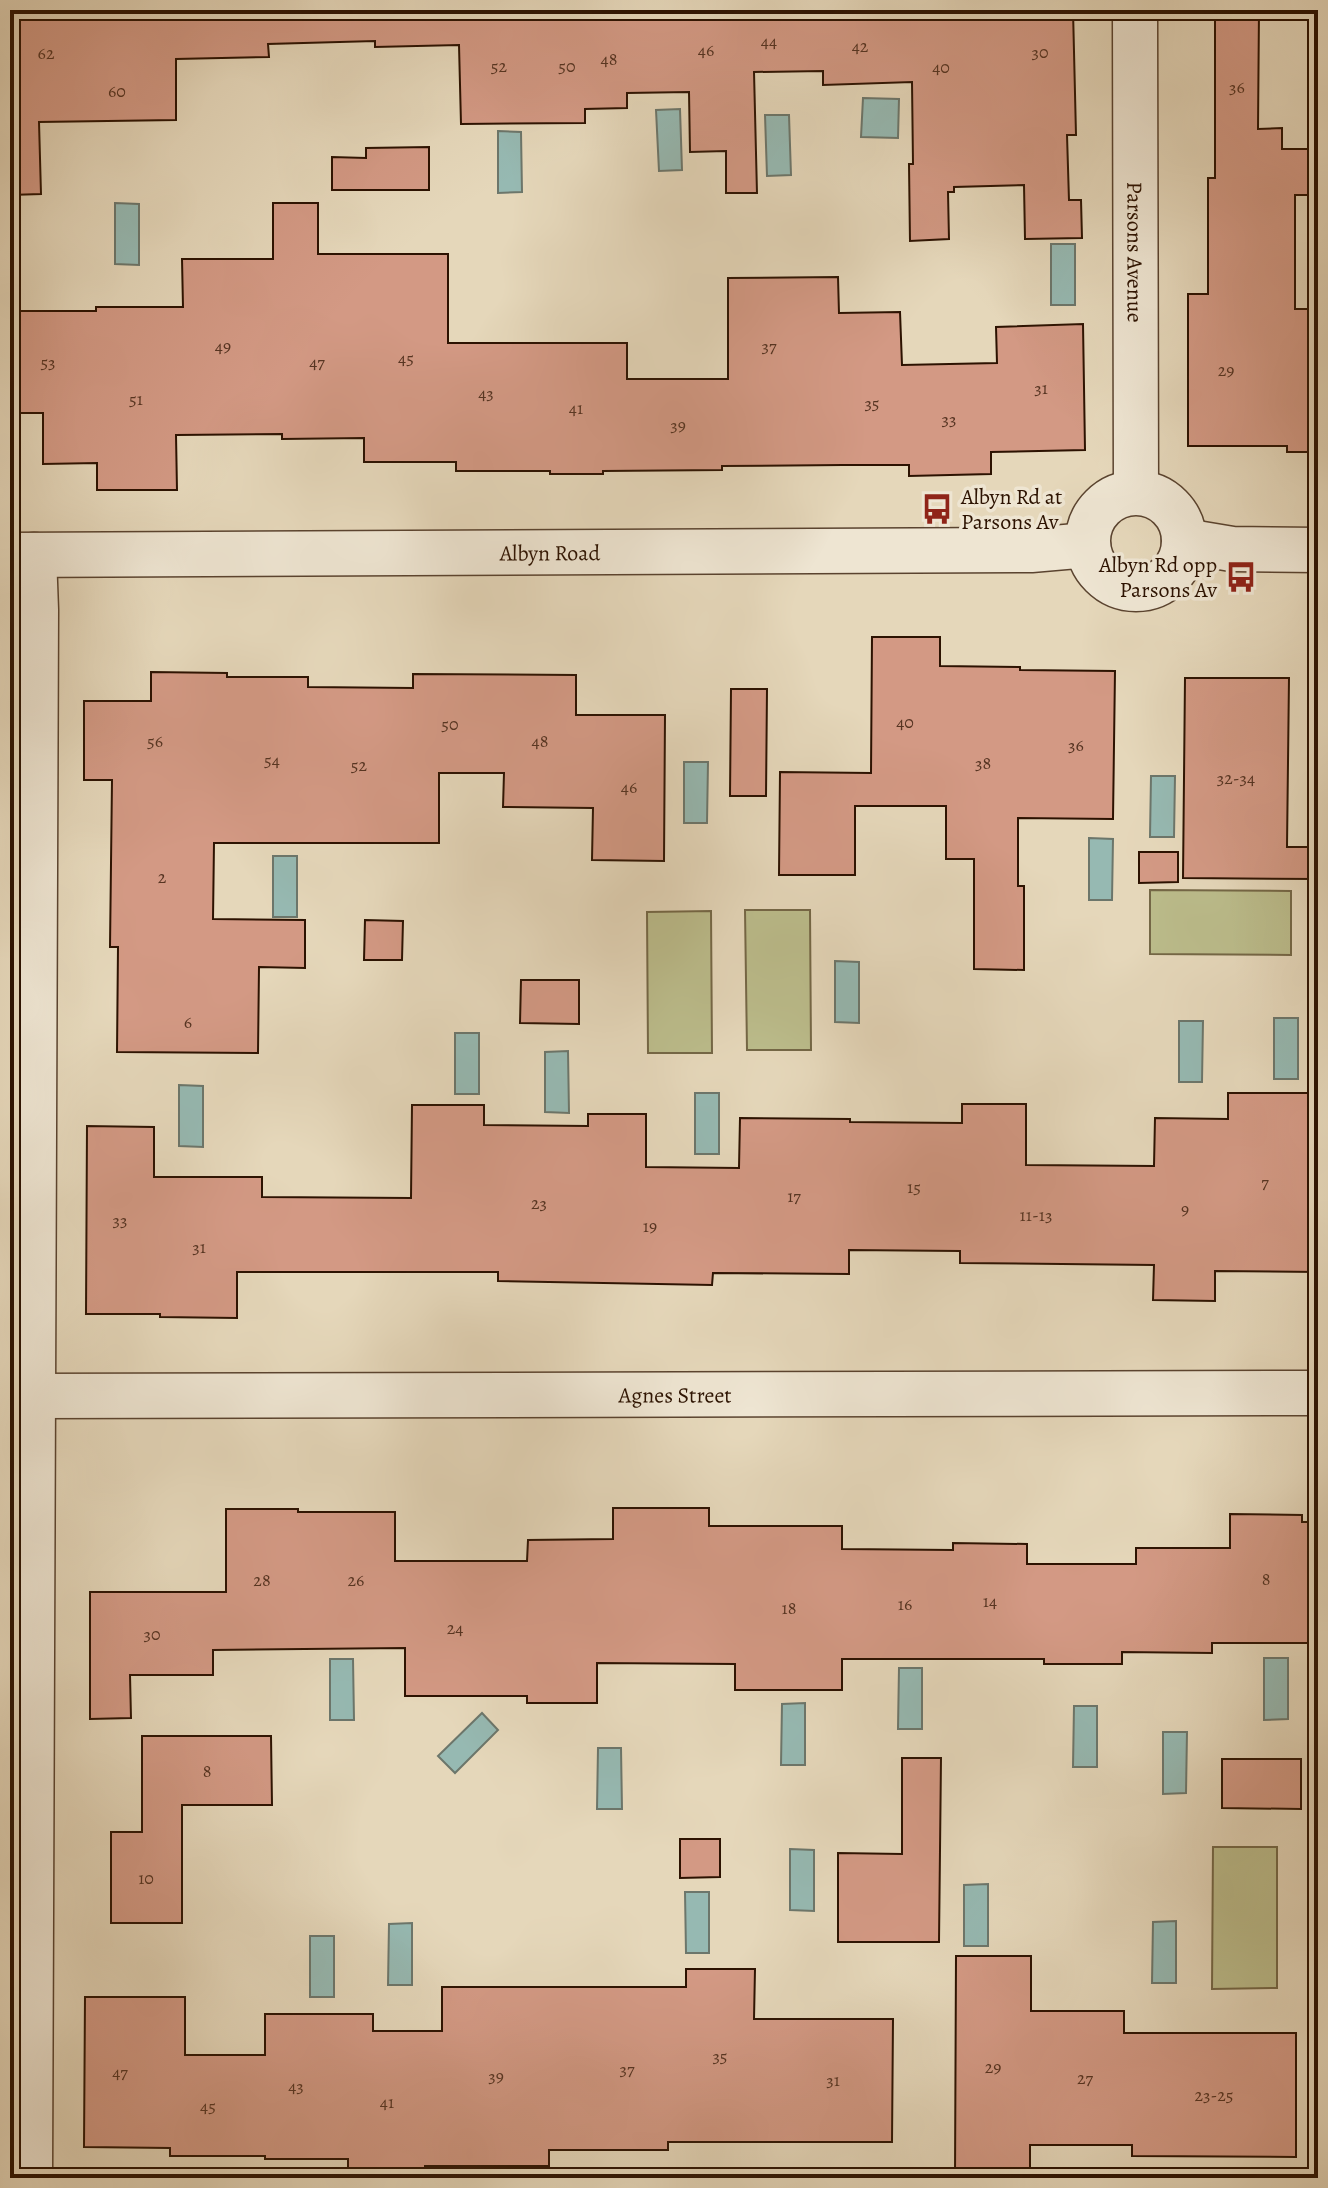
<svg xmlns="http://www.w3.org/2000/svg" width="1328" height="2188" viewBox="0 0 1328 2188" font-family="Alegreya,serif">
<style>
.green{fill:#bbbc8b;stroke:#746746;stroke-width:2}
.water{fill:#96b9b2;stroke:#6c766b;stroke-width:2}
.building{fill:#d39984;stroke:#2c1201;stroke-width:2}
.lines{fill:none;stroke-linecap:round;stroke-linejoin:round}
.minor-casing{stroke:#5a432f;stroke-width:47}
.minor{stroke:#eee5d2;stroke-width:44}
.labels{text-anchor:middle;stroke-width:7;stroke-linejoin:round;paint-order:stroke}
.number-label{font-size:18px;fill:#563422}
.street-label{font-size:22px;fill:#2c1201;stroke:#eee5d2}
.poi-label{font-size:22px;fill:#2c1201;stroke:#eee5d2;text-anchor:start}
</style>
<rect width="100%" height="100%" fill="#e5d7ba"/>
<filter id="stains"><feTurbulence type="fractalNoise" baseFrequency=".0025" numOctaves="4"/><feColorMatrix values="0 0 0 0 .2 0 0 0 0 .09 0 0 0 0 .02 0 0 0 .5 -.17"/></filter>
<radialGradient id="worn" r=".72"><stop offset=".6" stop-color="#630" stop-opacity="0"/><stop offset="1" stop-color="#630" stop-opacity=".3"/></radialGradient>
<!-- green -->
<g class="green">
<path d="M1150,890L1291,891V955L1150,954Z"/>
<path d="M745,910H810L811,1050H747Z"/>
<path d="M711,911L712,1053H648L647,912Z"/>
<path d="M1213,1847H1277V1988L1212,1989Z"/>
</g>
<!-- water -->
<g class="water">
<path d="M863,98L899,99L898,138L861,137Z"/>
<path d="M680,109L682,170L659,171L656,110Z"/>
<path d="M765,115H789L791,175L767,176Z"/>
<path d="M498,131L521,132L522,192L498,193Z"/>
<path d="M115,203L139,204V265L115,264Z"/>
<rect x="1051" y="244" width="24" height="61"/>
<path d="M684,762H708L707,823H684Z"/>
<path d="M1151,776H1175L1174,837H1150Z"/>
<path d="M1089,838L1113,839L1112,900H1089Z"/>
<rect x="273" y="856" width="24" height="61"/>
<path d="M835,961L859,962V1023L835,1022Z"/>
<rect x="1274" y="1018" width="24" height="61"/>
<path d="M1179,1021H1203L1202,1082H1179Z"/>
<rect x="455" y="1033" width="24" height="61"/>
<path d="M568,1051L569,1113L545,1112V1052Z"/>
<path d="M179,1085L203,1086V1147L179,1146Z"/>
<rect x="695" y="1093" width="24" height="61"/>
<path d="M1264,1658H1288V1719L1264,1720Z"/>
<path d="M330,1659H353L354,1720H330Z"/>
<path d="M899,1668H922V1729H898Z"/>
<path d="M805,1703V1765H781L782,1704Z"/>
<path d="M1074,1706H1097V1767H1073Z"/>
<path d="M482,1713L498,1730L455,1773L438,1756Z"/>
<path d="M1163,1732H1187L1186,1793L1163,1794Z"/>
<path d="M598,1748H621L622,1809H597Z"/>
<path d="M790,1849L814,1850V1911L790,1910Z"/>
<path d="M988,1884V1946H964V1885Z"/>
<path d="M685,1892H709V1953H686Z"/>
<path d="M1176,1921V1983H1152L1153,1922Z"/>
<path d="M412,1923V1985H388L389,1924Z"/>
<rect x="310" y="1936" width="24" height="61"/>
</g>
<!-- building -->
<g class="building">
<path d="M10,10H1073L1076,135H1067L1069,200H1081L1082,238L1025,239L1024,185L954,187V192H948L949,239L910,241L909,164H913L912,82L823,85V71L754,72L757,193H726V151L690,152L689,92L627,93V108L585,109V123L461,124L459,45L375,47V41L268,44L269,57L176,59V120L39,122L41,194L10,195Z"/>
<path d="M1215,10H1259L1258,129L1282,128V149H1318V195H1295V309H1318V452H1287V446H1188V294H1208V178H1215Z"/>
<path d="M429,147V190H332V157L366,158V148Z"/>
<path d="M273,203H318V254H448V343H627V379H728V278L838,277L839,313L900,312L902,365L997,363L996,327L1083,324L1085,450L991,452V474L909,476V465H843L722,466V470L603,471V474H550V471H456V462H364V438L282,439V434L176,435L177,490H97V463L43,464V413H10V311H96V307H183L182,259H273Z"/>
<path d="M872,637H940V666L1020,667V670L1115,671L1113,819L1018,818V886H1024V970L974,969V859H946V806H855V875H779L780,772L871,773Z"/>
<path d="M151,672L227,673V677H308V687L413,688V674L576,675V715H665L664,861L592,860L593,808L503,807L504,773H439V843H214L213,919L305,920V968L259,967L258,1053L117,1052L118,947H110L112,780H84V701H151Z"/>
<path d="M1185,678H1289L1287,847H1318V879L1183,878Z"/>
<path d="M731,689H767L766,796H730Z"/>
<path d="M1139,852H1178V882L1139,883Z"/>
<path d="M365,920L403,921L402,960H364Z"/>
<path d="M521,980H579V1024L520,1023Z"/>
<path d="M1228,1093H1318V1272L1215,1271V1301L1153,1300L1154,1265L960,1263V1251L849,1250V1274L713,1273L712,1285L498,1281V1272H237V1318L160,1317V1314H86L87,1126L154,1127V1177H262V1197L411,1198L412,1105H484V1125L588,1126V1114H646V1167L739,1168L740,1118L850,1119V1122L962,1123V1104H1026V1165L1154,1166L1155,1118L1228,1119Z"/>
<path d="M613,1508H709V1526H842V1549L953,1550V1543L1027,1544V1564H1136V1548H1230V1514L1302,1515V1522H1318V1643H1212V1653L1122,1652V1664H1044V1659H842V1690H735V1664L597,1663V1703H527V1696H405V1648L213,1650V1675H130L131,1718L90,1719V1592H226V1509H298V1512H395V1561H527L528,1540L613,1539Z"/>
<path d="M142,1736H271L272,1805H182V1923H111V1832H142Z"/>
<path d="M902,1758H941L939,1942H838V1853L902,1854Z"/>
<path d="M1222,1759H1301V1809L1222,1808Z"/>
<path d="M680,1839H720V1877L680,1878Z"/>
<path d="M956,1956H1031V2011H1124V2033H1296V2157L1132,2156V2145H1030V2178H955Z"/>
<path d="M686,1969H755L754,2019H893L892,2142H668V2150H549V2166H425V2173H348V2159H265V2156H170V2148L84,2147L85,1997H185V2055H265V2014H373V2031H442V1987H686Z"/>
</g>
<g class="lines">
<defs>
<g id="minor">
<path id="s1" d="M1135,10L1136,492"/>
<circle cx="1136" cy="541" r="48"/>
<path d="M1184,541L1232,549L1318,550"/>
<path id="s2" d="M10,555L1031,550L1088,545"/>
<path id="s3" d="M33,1396L1318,1393"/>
<path d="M30,2178L36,610L34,555"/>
</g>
</defs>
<!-- minor casing -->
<use href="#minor" class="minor-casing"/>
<!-- minor -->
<use href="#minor" class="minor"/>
</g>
<!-- icons -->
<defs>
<symbol id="bus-bare" viewBox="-9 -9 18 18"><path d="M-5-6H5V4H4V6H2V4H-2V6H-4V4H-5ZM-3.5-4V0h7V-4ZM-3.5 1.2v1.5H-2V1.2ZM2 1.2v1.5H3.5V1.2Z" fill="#8f2418" stroke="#eee5d2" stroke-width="2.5" paint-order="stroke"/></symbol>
</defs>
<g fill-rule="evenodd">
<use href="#bus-bare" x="915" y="487" width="44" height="44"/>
<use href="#bus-bare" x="1219" y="555" width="44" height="44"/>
</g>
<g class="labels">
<!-- number labels -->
<g class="number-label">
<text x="769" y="47">44</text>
<text x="860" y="52">42</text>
<text x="706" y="56">46</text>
<text x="1040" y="58">30</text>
<text x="46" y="59">62</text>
<text x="609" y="65">48</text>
<text x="499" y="72">52</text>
<text x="567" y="72">50</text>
<text x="941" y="73">40</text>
<text x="1237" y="93">36</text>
<text x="117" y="97">60</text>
<text x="223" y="352">49</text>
<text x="769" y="352">37</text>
<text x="406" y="364">45</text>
<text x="48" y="368">53</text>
<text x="317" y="368">47</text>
<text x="1226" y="376">29</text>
<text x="1041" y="394">31</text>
<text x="486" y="399">43</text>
<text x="136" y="405">51</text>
<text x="872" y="409">35</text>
<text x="576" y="414">41</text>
<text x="949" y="425">33</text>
<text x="678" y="431">39</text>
<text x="905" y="728">40</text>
<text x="450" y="730">50</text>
<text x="155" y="747">56</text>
<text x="540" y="747">48</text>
<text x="1076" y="751">36</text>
<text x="272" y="766">54</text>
<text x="983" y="769">38</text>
<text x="359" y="771">52</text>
<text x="1236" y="784">32-34</text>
<text x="629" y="793">46</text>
<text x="162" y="883">2</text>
<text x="188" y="1028">6</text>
<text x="1265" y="1188">7</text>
<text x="914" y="1193">15</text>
<text x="794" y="1202">17</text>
<text x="539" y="1209">23</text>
<text x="1185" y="1215">9</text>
<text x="1036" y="1221">11-13</text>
<text x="120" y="1226">33</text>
<text x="650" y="1232">19</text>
<text x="199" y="1253">31</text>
<text x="1266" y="1585">8</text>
<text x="262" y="1586">28</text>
<text x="356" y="1586">26</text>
<text x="990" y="1607">14</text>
<text x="905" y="1610">16</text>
<text x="789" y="1614">18</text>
<text x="455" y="1634">24</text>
<text x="152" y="1640">30</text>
<text x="207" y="1777">8</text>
<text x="146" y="1884">10</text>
<text x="720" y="2062">35</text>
<text x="993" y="2073">29</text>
<text x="627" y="2075">37</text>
<text x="120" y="2078">47</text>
<text x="496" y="2082">39</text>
<text x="1085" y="2084">27</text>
<text x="833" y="2086">31</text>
<text x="296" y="2092">43</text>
<text x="1214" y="2101">23-25</text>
<text x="387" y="2108">41</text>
<text x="208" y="2112">45</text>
</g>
<!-- street labels -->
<g class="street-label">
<text dy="8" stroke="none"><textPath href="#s1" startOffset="242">Parsons Avenue</textPath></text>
<text dy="8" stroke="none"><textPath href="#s2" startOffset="540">Albyn Road</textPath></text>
<text dy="8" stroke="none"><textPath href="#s3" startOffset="642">Agnes Street</textPath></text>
</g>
<!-- poi labels -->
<g class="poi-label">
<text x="961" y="504">Albyn Rd at<tspan x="961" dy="25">Parsons Av</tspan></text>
<text x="1217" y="572" text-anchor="end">Albyn Rd opp<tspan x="1217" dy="25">Parsons Av</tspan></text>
</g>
</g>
<!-- margin -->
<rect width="1328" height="2188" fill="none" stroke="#e5d7ba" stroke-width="40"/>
<rect x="12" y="12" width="1304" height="2164" fill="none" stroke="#2c1201" stroke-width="4"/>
<rect x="20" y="20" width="1288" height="2148" fill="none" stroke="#2c1201" stroke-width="2"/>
<rect width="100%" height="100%" filter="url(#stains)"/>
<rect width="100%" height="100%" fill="url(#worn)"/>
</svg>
